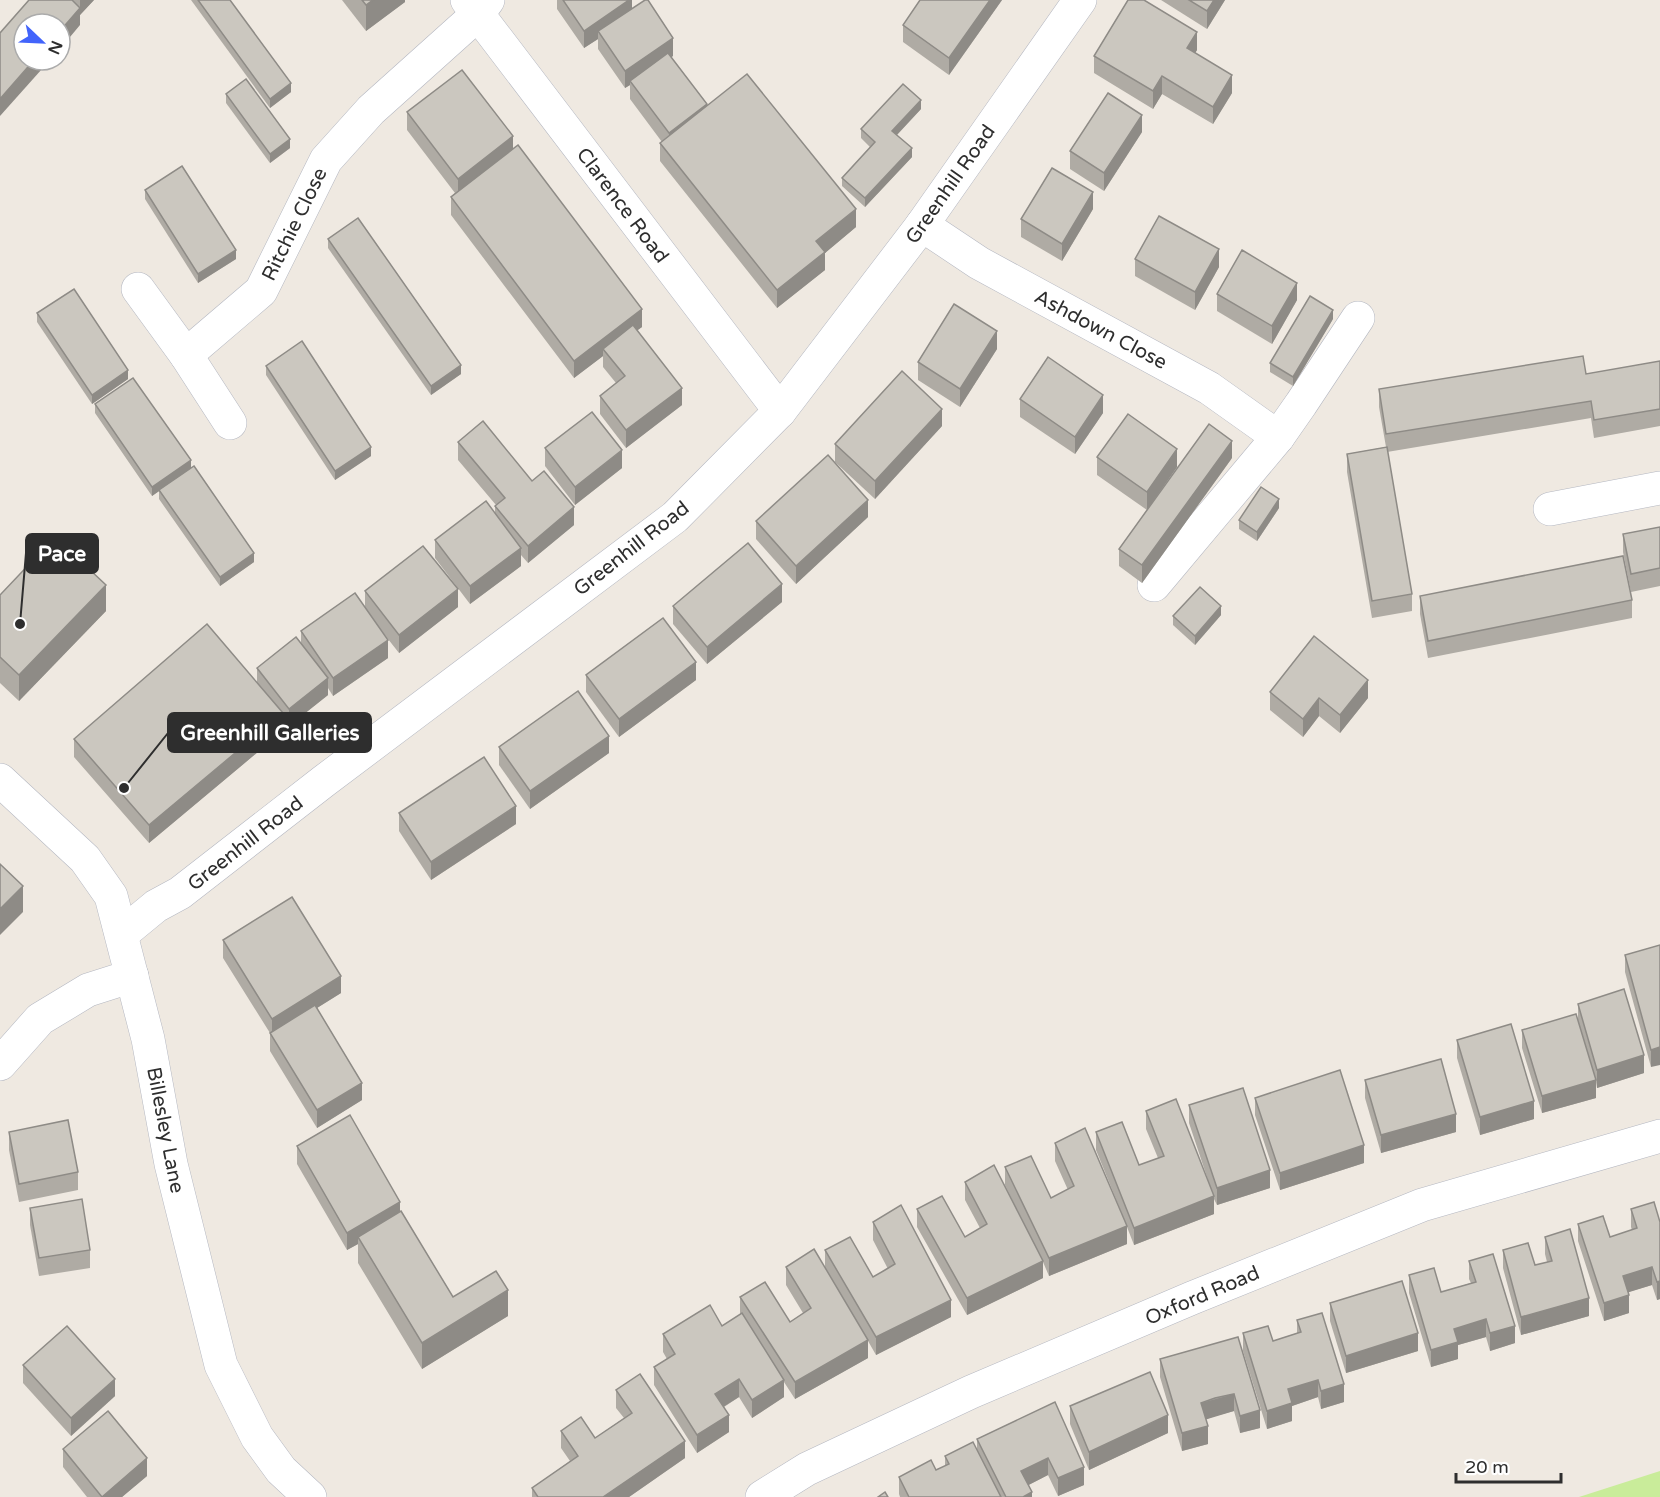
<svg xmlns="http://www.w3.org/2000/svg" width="1660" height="1497" viewBox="0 0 1660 1497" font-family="'Varela Round',sans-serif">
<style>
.pitch{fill:#c9ec9a}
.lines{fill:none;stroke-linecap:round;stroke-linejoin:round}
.minor-casing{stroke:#b4b7c1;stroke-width:34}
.minor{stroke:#fff;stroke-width:33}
.wall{fill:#afaba4}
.shaded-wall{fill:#8e8b86}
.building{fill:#cbc7bf;stroke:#8e8b86;stroke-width:1.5}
.labels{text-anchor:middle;stroke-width:5;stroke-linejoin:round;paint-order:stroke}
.street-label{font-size:20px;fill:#2e2e2e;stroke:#fff}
.leader{fill:none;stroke:#2e2e2e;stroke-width:2}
.callout-dot{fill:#2e2e2e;stroke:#fff;stroke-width:2}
.callout{fill:#2e2e2e;stroke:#2e2e2e;stroke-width:2}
.callout-label{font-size:21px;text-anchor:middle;font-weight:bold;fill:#fff}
</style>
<rect width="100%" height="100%" fill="#efe9e1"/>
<!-- pitch -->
<path class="pitch" d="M1660,1471V1497H1579Z"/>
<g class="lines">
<defs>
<g id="minor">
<path d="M467,0L780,411"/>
<path d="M922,225L979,263L1209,388L1278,437"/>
<path d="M138,289L186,355L230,423"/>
<path d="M186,355L261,291L326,160L371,110L478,14L488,0"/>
<path d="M1550,509L1660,488"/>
<path d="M1154,585L1278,437L1301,404L1358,318"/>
<path d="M0,780L85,859L111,896L148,1039L171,1164L221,1365L257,1437L281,1470L310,1497"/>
<path d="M122,934L156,906L180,893L324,781L675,517L780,411L922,225L1080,0"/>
<path d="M0,1064L40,1019L88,990L132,976"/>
<path d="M762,1497L807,1469L971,1392L1192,1298L1422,1205L1660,1136"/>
</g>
</defs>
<!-- minor casing -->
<use href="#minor" class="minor-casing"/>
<!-- minor -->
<use href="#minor" class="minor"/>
</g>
<!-- wall -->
<g class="wall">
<path d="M29,0H94L80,15V25Z"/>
<path d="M191,0H230L291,92L270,108Z"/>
<path d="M342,0H405V2L366,31Z"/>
<path d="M557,0H632V9L673,56L671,57L707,106L856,227L825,253V270L777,308L660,161V143L662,142L630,99V85L625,88L598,49V39L584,48L557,9Z"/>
<path d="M1002,0L949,75L903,42V25Z"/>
<path d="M1161,0H1225L1207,29Z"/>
<path d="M1197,50L1195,53L1232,93L1213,124L1162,94L1153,109L1094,73V56Z"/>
<path d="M226,94L290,148L270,163L226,103Z"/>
<path d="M921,109L897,135L912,157L865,207L842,186V178L870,147L861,138V129Z"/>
<path d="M407,112L513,149L642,327L637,330L682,405L626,448L600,414V396L616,383L603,367V356L574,378L451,215V197L455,193L407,130Z"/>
<path d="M1142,132L1104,191L1070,169V151Z"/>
<path d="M145,190L236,259L198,283L145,199Z"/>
<path d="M1093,209L1062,261L1021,237V219Z"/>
<path d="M328,239L461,374L431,395L328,248Z"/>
<path d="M1135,259L1219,267L1195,310L1135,276Z"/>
<path d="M1217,294L1297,300L1272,344L1217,311Z"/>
<path d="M37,313L128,379L92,404L37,322Z"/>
<path d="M1333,319L1293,386L1270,372V363Z"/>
<path d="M997,349L960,407L918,380V362Z"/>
<path d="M1660,361V426L1594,438L1591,418L1387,452L1412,594V611L1372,618L1347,472V454L1386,447L1379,407V389L1586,374Z"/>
<path d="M266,366L371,456L335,480L266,375Z"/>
<path d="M1020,399L1103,413L1075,454L1020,417Z"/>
<path d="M95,404L191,468L254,562L220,586L159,499V491L152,496L95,413Z"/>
<path d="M942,426L875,499L835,462V444Z"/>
<path d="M458,442L532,481L574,525L528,563L521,555V566L470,604L435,558V540L495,513V506L496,505L458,460Z"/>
<path d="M545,448L622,468L575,505L545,466Z"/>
<path d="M1097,457L1177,467L1147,510L1097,475Z"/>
<path d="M1232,458L1142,583L1119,566V549Z"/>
<path d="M1279,508L1257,541L1239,529V520Z"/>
<path d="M868,517L796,584L756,539V521Z"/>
<path d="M1660,527V586L1631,592L1623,552V534Z"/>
<path d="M365,591L458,607L399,653L377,625L388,658L333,696L328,688V695L289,726L283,719V731L149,843L74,757V739L257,683V668L301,643V631L365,607Z"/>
<path d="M0,595L106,611L19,701L0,683Z"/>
<path d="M1420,596L1632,600V618L1428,658L1420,614Z"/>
<path d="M782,602L707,664L673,624V606Z"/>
<path d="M1221,615L1195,645L1173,625V616Z"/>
<path d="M586,675L696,680L619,737L586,692Z"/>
<path d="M1270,692L1368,698L1340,733L1319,716L1303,737L1270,710Z"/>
<path d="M499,747L609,753L530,809L499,765Z"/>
<path d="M399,813L516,824L431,880L399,831Z"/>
<path d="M223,940L341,993L317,1008L362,1100L317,1128L270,1051V1033L223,958Z"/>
<path d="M1660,945L1651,1067L1625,972V955Z"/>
<path d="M1578,1004L1644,1073L1597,1088L1596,1082V1098L1542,1113L1522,1048V1030L1578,1021Z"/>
<path d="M1457,1040L1534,1119L1480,1135L1457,1058Z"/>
<path d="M1365,1080L1456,1132L1381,1153L1365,1098Z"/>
<path d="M1255,1098L1364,1163L1280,1190L1255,1115Z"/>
<path d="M1189,1105L1270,1188L1217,1205L1214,1199V1214L1134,1245L1127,1227V1244L1049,1276L1043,1262V1278L967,1315L917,1227V1209L965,1237L980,1228L965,1200V1182L1032,1240L1005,1185V1167L1051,1198L1068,1190L1055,1161V1143L1122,1214L1096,1150V1132L1139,1165L1158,1158L1146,1129V1111L1208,1180L1189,1123Z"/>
<path d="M9,1132L78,1172V1190L19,1202L9,1150Z"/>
<path d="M297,1146L400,1211L453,1297L508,1316L422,1369L358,1263V1244L347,1250L297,1164Z"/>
<path d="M30,1208L90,1250V1268L39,1276L30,1225Z"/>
<path d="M1631,1209L1660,1222V1299L1657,1300L1652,1285L1628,1292L1629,1313L1604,1321L1578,1241V1224L1610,1237L1632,1230L1631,1227Z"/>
<path d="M873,1222L951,1317L876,1355L868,1341V1358L795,1399L784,1382V1397L752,1418L739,1397L724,1407L729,1432L697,1453L654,1385V1367L667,1359L663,1352V1334L722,1326L740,1315V1297L790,1322L803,1313L786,1285V1267L825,1268V1250L873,1277L888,1269L873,1240Z"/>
<path d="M1545,1237L1589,1316L1521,1335L1503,1268V1250L1535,1265L1547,1262L1545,1254Z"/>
<path d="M1469,1261L1515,1343L1490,1351L1486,1337L1458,1345V1359L1431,1367L1409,1293V1275L1441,1292L1471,1283L1469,1279Z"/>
<path d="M1330,1303L1418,1351L1346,1373L1330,1321Z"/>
<path d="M1297,1320L1344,1402L1321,1409L1318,1397L1292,1406V1421L1267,1429L1243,1351V1333L1273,1341L1297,1333Z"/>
<path d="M1238,1337L1260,1428L1240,1433L1234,1411L1215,1416L1206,1419L1208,1444L1182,1451L1160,1377V1359Z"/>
<path d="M23,1365L115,1396L71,1436L23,1383Z"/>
<path d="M616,1390L685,1458L629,1497H532V1488L570,1461L561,1448V1431L595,1438L624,1418L616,1408Z"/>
<path d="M1055,1402L1084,1485L1058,1496L1048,1475L1028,1485L1032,1497H900L899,1494V1477L936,1470L945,1466V1456L977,1451V1439Z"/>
<path d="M1070,1406L1168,1433L1089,1470L1070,1424Z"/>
<path d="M63,1449L147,1476L122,1497H87L63,1467Z"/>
</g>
<!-- shaded-wall -->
<g class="shaded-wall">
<path d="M80,0H94L80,15V25L60,49V31L80,8Z"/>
<path d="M373,0H405V2L366,31V5Z"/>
<path d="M629,0H632V16L598,31V39L584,48V31Z"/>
<path d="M990,0H1002L949,75V58Z"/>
<path d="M1214,0H1225L1207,29V11Z"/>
<path d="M1197,32V50L1187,66V48Z"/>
<path d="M673,38V56L632,84L630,81V85L625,88V71Z"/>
<path d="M34,60H50L0,116V99Z"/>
<path d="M1232,75V93L1213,124V107Z"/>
<path d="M1162,76V94L1153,109V91Z"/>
<path d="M291,83V92L270,108V99Z"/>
<path d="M921,100V109L892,140V131Z"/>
<path d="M707,104V122L669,151V133Z"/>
<path d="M1142,115V132L1104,191V173Z"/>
<path d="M513,136V153L458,196V179Z"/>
<path d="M290,139V148L270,163V154Z"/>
<path d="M912,148V157L865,207V198Z"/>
<path d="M1093,192V209L1062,261V244Z"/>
<path d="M856,209V227L825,253V270L777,308V290L816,241Z"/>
<path d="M1219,249V267L1195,310V292Z"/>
<path d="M236,250V259L198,283V274Z"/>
<path d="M1297,283V300L1272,344V326Z"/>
<path d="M642,309V327L607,353L603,349V356L574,378V361Z"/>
<path d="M1333,310V319L1293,386V377Z"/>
<path d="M997,331V349L960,407V389Z"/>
<path d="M461,365V374L431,395V386Z"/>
<path d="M128,370V379L92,404V395Z"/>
<path d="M682,388V405L626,448V430Z"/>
<path d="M1103,395V413L1075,454V437Z"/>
<path d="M942,409V426L875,499V481Z"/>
<path d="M1232,441V458L1142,583V565Z"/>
<path d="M371,447V456L335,480V471Z"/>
<path d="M1177,449V467L1147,510V492Z"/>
<path d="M622,450V468L575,505V487Z"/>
<path d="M191,460V469L152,496V487Z"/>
<path d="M1279,499V508L1257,541V532Z"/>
<path d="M868,500V517L796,584V566Z"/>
<path d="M574,507V525L528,563V546Z"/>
<path d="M521,548V566L470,604V586Z"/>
<path d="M254,553V562L220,586V577Z"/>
<path d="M782,584V602L707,664V647Z"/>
<path d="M106,585V611L19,701V675Z"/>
<path d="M458,589V607L399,653V635Z"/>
<path d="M1221,606V615L1195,645V636Z"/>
<path d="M388,640V658L333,696V678Z"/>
<path d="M696,662V680L619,737V719Z"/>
<path d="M328,678V695L289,726V709Z"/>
<path d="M1368,680V698L1340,733V715Z"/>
<path d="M1319,698V716L1303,737V719Z"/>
<path d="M283,713V731L149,843V825Z"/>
<path d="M609,736V753L530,809V791Z"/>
<path d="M516,806V824L431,880V862Z"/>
<path d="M23,886V912L0,935V909Z"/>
<path d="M341,976V993L272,1036V1019Z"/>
<path d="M1660,1047V1065L1651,1067V1050Z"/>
<path d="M1644,1055V1073L1597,1088V1070Z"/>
<path d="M1596,1080V1098L1542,1113V1096Z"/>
<path d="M362,1083V1100L317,1128V1110Z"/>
<path d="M1534,1101V1119L1480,1135V1117Z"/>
<path d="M1456,1114V1132L1381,1153V1135Z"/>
<path d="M1364,1145V1163L1280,1190V1173Z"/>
<path d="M1270,1170V1188L1217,1205V1188Z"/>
<path d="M1214,1196V1214L1134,1245V1228Z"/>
<path d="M400,1202V1219L358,1237V1244L347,1250V1233Z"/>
<path d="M1127,1226V1244L1049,1276V1258Z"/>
<path d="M1043,1261V1278L967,1315V1298Z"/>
<path d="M1652,1267V1285L1623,1294V1276Z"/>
<path d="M1660,1281V1299L1657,1300V1282Z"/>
<path d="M508,1290V1316L422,1369V1343Z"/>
<path d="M1629,1295V1313L1604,1321V1303Z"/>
<path d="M1589,1298V1316L1521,1335V1317Z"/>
<path d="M951,1300V1317L876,1355V1337Z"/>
<path d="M1486,1319V1337L1458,1345V1359L1431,1367V1350L1454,1329Z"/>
<path d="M1515,1326V1343L1490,1351V1333Z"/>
<path d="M1418,1333V1351L1346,1373V1356Z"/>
<path d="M868,1340V1358L795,1399V1382Z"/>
<path d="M115,1379V1396L71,1436V1418Z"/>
<path d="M739,1379V1397L715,1412V1394Z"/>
<path d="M784,1380V1397L752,1418V1400Z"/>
<path d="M1318,1380V1397L1292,1406V1421L1267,1429V1411L1288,1389Z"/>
<path d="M1344,1384V1402L1321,1409V1391Z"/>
<path d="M1234,1394V1411L1201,1421V1403Z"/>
<path d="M1260,1410V1428L1240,1433V1416Z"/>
<path d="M729,1415V1432L697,1453V1435Z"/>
<path d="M1168,1415V1433L1089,1470V1452Z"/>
<path d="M1208,1426V1444L1182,1451V1433Z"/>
<path d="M685,1441V1458L629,1497H603Z"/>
<path d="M147,1458V1476L122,1497H102Z"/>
<path d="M1048,1458V1475L1021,1489V1471Z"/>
<path d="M1084,1467V1485L1058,1496V1478Z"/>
<path d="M1032,1492V1497H1023Z"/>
</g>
<!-- building -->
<g class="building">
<path d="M29,0H72L80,8L60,31V24H24V60H34L0,99V33Z"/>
<path d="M198,0H230L291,83L270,99Z"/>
<path d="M362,0H373L366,5Z"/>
<path d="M563,0H629L584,31Z"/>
<path d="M645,0H648L673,38L625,71L598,31Z"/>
<path d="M920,0H990L949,58L903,25Z"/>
<path d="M1128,0H1144L1197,32L1187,48L1232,75L1213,107L1162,76L1153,91L1094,56Z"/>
<path d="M1189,0H1214L1207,11Z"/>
<path d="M668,53L707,104L669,133L630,81Z"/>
<path d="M462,70L513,136L458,179L407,112Z"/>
<path d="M747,74L856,209L816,241L825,252L777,290L660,143Z"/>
<path d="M246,79L290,139L270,154L226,94Z"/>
<path d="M903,84L921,100L892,131L912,148L865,198L842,178L875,142L861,129Z"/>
<path d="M1108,93L1142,115L1104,173L1070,151Z"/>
<path d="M518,145L642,309L574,361L451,197Z"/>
<path d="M182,166L236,250L198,274L145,190Z"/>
<path d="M1052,168L1093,192L1062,244L1021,219Z"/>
<path d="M1159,216L1219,249L1195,292L1135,259Z"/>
<path d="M358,218L461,365L431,386L328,239Z"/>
<path d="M1242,250L1297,283L1272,326L1217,294Z"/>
<path d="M74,289L128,370L92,395L37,313Z"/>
<path d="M1310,296L1333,310L1293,377L1270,363Z"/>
<path d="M954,304L997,331L960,389L918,362Z"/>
<path d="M633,325L682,388L626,430L600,396L625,376L603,349Z"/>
<path d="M302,341L371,447L335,471L266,366Z"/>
<path d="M1583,356L1586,374L1660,361V409L1594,420L1591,401L1386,434L1379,389Z"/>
<path d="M1048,357L1103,395L1075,437L1020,399Z"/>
<path d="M902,371L942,409L875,481L835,444Z"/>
<path d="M133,378L191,460L152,487L95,404Z"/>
<path d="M592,412L622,450L575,487L545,448Z"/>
<path d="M1128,414L1177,449L1147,492L1097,457Z"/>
<path d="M483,421L532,481L544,471L574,507L528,546L495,506L505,498L458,442Z"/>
<path d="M1209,424L1232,441L1142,565L1119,549Z"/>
<path d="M1387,447L1412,594L1372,601L1347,454Z"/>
<path d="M828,455L868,500L796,566L756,521Z"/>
<path d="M194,466L254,553L220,577L159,490Z"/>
<path d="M1261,487L1279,499L1257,532L1239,520Z"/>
<path d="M486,501L521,548L470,586L435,540Z"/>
<path d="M1660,527V568L1631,574L1623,534Z"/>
<path d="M55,537L106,585L19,675L0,657V595Z"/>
<path d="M748,543L782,584L707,647L673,606Z"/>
<path d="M423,546L458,589L399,635L365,591Z"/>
<path d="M1623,556L1632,600L1428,641L1420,596Z"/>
<path d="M1200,587L1221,606L1195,636L1173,616Z"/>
<path d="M355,593L388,640L333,678L301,631Z"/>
<path d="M663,618L696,662L619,719L586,675Z"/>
<path d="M207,624L283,713L149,825L74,739Z"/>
<path d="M1314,636L1368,680L1340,715L1319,698L1303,719L1270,692Z"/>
<path d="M296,637L328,678L289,709L257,668Z"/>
<path d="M578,691L609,736L530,791L499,747Z"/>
<path d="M484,757L516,806L431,862L399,813Z"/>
<path d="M0,864L23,886L0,909Z"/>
<path d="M292,897L341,976L272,1019L223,940Z"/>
<path d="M1660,945V1047L1651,1050L1625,955Z"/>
<path d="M1624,989L1644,1055L1597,1070L1578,1004Z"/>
<path d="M315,1005L362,1083L317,1110L270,1033Z"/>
<path d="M1576,1014L1596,1080L1542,1096L1522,1030Z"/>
<path d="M1511,1024L1534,1101L1480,1117L1457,1040Z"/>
<path d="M1441,1059L1456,1114L1381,1135L1365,1080Z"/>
<path d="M1340,1070L1364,1145L1280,1173L1255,1098Z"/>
<path d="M1243,1088L1270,1170L1217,1188L1189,1105Z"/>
<path d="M1176,1099L1214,1196L1134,1228L1096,1132L1122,1122L1139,1165L1164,1156L1146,1111Z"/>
<path d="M350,1115L400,1202L347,1233L297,1146Z"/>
<path d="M68,1120L78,1172L19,1184L9,1132Z"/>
<path d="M1085,1128L1127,1226L1049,1258L1005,1167L1031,1156L1051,1198L1074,1186L1055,1143Z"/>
<path d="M994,1165L1043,1261L967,1298L917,1209L942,1196L965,1237L987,1224L965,1182Z"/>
<path d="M82,1199L90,1250L39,1258L30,1208Z"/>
<path d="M1654,1202L1660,1222V1281L1657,1282L1652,1267L1623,1276L1629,1295L1604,1303L1578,1224L1603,1216L1610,1237L1637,1228L1631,1209Z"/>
<path d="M901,1205L951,1300L876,1337L825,1250L850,1237L873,1277L885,1270L895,1264L873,1222Z"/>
<path d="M401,1211L453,1297L496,1271L508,1290L422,1343L358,1237Z"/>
<path d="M1570,1229L1589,1298L1521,1317L1503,1250L1528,1243L1535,1265L1552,1261L1545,1237Z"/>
<path d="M814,1249L868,1340L795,1382L740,1297L765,1282L790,1322L811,1308L786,1267Z"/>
<path d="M1493,1254L1515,1326L1490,1333L1486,1319L1454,1329L1458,1342L1431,1350L1409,1275L1434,1268L1441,1292L1476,1282L1469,1261Z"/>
<path d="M1402,1281L1418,1333L1346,1356L1330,1303Z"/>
<path d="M710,1305L722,1326L742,1313L784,1380L752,1400L739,1379L715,1394L729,1415L697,1435L654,1367L675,1354L663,1334Z"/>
<path d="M1322,1313L1344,1384L1321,1391L1318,1380L1288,1389L1292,1403L1267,1411L1243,1333L1268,1326L1273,1341L1301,1332L1297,1320Z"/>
<path d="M67,1326L115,1379L71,1418L23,1365Z"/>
<path d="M1238,1337L1260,1410L1240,1416L1234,1394L1215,1398L1201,1403L1208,1426L1182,1433L1160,1359Z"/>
<path d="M1150,1372L1168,1415L1089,1452L1070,1406Z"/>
<path d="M640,1374L685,1441L603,1497H538L532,1488L578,1456L561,1431L581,1417L595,1438L632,1413L616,1390Z"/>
<path d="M1055,1402L1084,1467L1058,1478L1048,1458L1021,1471L1032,1492L1023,1497H1006L977,1439Z"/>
<path d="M108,1411L147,1458L102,1497L63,1449Z"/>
<path d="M973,1442L1001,1497H909L899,1477L931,1460L936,1470L949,1464L945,1456Z"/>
<path d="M885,1492L888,1497H878Z"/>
</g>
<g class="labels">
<!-- street labels -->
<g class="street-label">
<text transform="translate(950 184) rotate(-55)" y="7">Greenhill Road</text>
<text transform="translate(623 205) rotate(53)" y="7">Clarence Road</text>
<text transform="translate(294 224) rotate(-64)" y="7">Ritchie Close</text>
<text transform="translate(1101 329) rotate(28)" y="7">Ashdown Close</text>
<text transform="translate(631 548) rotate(-38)" y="7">Greenhill Road</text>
<text transform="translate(245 843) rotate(-38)" y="7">Greenhill Road</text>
<text transform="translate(166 1130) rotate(79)" y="7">Billesley Lane</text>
<text transform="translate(1202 1295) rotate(-23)" y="7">Oxford Road</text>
</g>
</g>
<!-- callouts -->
<path class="leader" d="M20 624L26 553M124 788L168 733"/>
<g class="callout-dot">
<circle cx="20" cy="624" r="6"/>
<circle cx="124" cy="788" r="6"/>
</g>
<g class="callout">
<rect x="26" y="534" width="72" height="39" rx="6"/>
<rect x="168" y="713" width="203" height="39" rx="6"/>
</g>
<g class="callout-label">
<text x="62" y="561">Pace</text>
<text x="270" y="740">Greenhill Galleries</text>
</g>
<!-- north arrow -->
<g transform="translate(42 42) rotate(113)"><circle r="28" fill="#ffffff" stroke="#ababab" stroke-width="1.5"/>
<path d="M0-4.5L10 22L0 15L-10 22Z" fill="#4264fb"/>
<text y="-9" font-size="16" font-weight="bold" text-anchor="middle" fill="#2e2e2e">N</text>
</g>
<!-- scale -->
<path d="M1456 1473v9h105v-9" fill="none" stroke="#2e2e2e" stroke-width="3"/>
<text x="1465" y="1473" font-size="18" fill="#2e2e2e" stroke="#ffffff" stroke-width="4.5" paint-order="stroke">20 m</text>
</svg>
